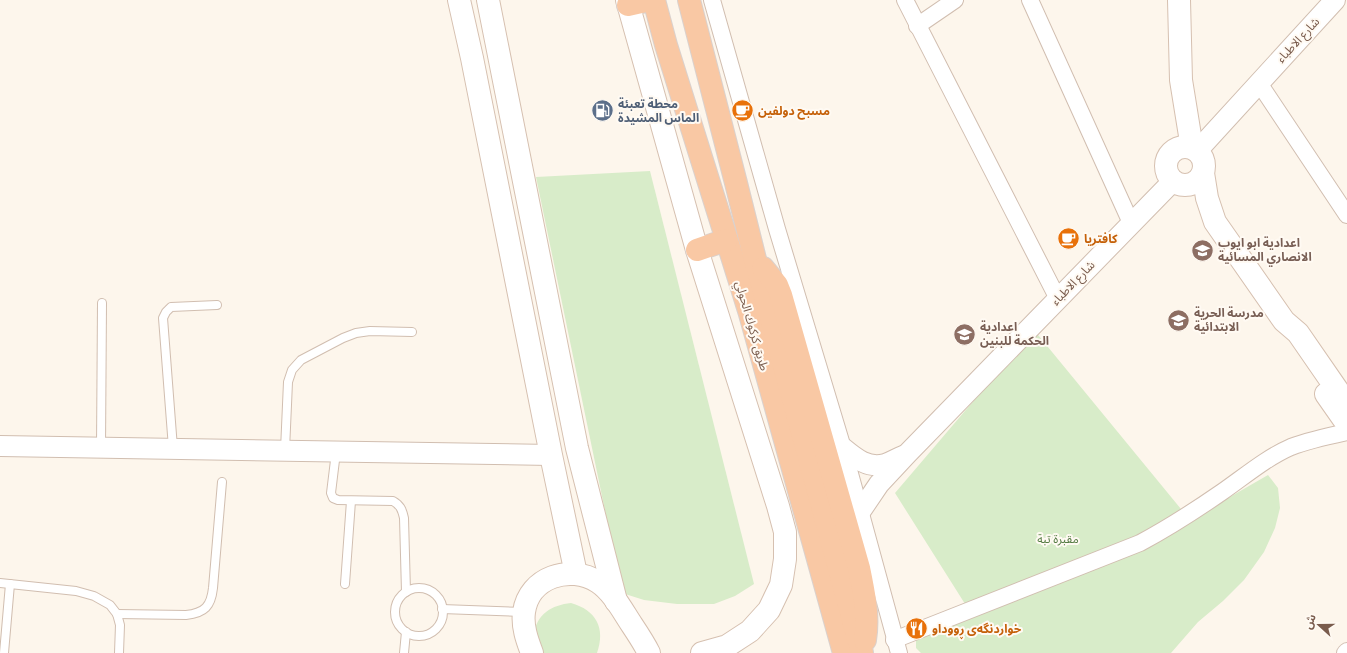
<svg xmlns="http://www.w3.org/2000/svg" width="1347" height="653" viewBox="0 0 1347 653" font-family="Signika,'Noto Sans Arabic',sans-serif">
<style>
.green{fill:#d8ecc9}
.lines{fill:none;stroke-linecap:round;stroke-linejoin:round}
.service-casing{stroke:#d1beb0;stroke-width:10}
.minor-casing{stroke:#d1beb0;stroke-width:18}
.tertiary-casing{stroke:#d1beb0;stroke-width:22}
.secondary-casing{stroke:#d6c0b0;stroke-width:24}
.trunk-casing{stroke:#dad1cd;stroke-width:24}
.service{stroke:#fff;stroke-width:8}
.minor{stroke:#fff;stroke-width:16}
.tertiary{stroke:#fff;stroke-width:20}
.secondary{stroke:#fff;stroke-width:22}
.trunk{stroke:#f9c8a4;stroke-width:22}
.labels{text-anchor:middle;stroke-width:4;stroke-linejoin:round;paint-order:stroke}
.street-label{font-size:12px;fill:#7a5c4d;stroke:#fffaf3}
.service-label{font-size:12px;font-weight:bold;fill:#4e5e75;stroke:#fffaf3;text-anchor:start}
.food-label{font-size:12px;font-weight:bold;fill:#c56008;stroke:#fffaf3;text-anchor:start}
.education-label{font-size:12px;font-weight:bold;fill:#785e54;stroke:#fffaf3;text-anchor:start}
.park-label{font-size:12px;fill:#537a41;stroke:#fffaf3}
</style>
<rect width="100%" height="100%" fill="#fdf6ec"/>
<!-- green -->
<g class="green">
<path d="M650,171L754,584L735,596L714,604H677L644,600L622,593L536,177Z"/>
<path d="M1034,330L1190,520L1268,475L1278,488L1280,508L1275,528L1264,552L1244,580L1223,601L1198,622L1171,653H921L916,648V639L972,615L895,493Z"/>
<path d="M571,603C596,610 606,628 597,653H538C536,647 533,640 534,635C536,614 552,605 571,603Z"/>
</g>
<g class="lines">
<defs>
<g id="service">
<path d="M101,447L102,303"/>
<path d="M173,448L163,318L166,312L171,307L217,305"/>
<path d="M285,450L288,382L292,370L301,360L343,338L356,333L370,331L412,332"/>
<path d="M336,452L331,493L333,498L338,500L393,501C400,505 402,509 404,518L406,592"/>
<path d="M0,583L76,591L94,596L110,605L117,614L120,625L119,653"/>
<path d="M345,584L351,501"/>
<circle cx="419" cy="612" r="24"/>
<path d="M442,609L523,612"/>
<path d="M117,614L186,615C205,613 211,606 213,588L222,482"/>
<path d="M4,653L10,584"/>
<path d="M404,653L406,632"/>
</g>
<g id="minor">
<path d="M712,0L777,229L843,448L899,653"/>
<path d="M905,0L1058,299"/>
<path d="M1030,0L1131,223"/>
<path d="M917,26L955,0"/>
<path d="M1259,83L1347,215"/>
<path d="M894,640L1140,543C1168,528 1196,510 1222,492C1245,476 1266,458 1291,447C1309,440 1328,436 1347,432"/>
<path d="M1345,653L1347,651"/>
</g>
<g id="tertiary">
<path d="M1197,151L1335,0"/>
<path d="M0,446L551,455"/>
<path d="M843,448C855,458 868,469 885,464C892,462 897,458 903,456"/>
<path d="M860,512L879,484L907,454L1173,181"/>
</g>
<g id="secondary">
<path d="M459,0L472,58L551,455L576,574"/>
<path d="M488,0L577,448L616,601"/>
<path d="M627,0L697,250L778,506L785,532V559L781,585L769,610L750,631L727,646L702,653"/>
<path d="M1179,0L1181,80L1192,148"/>
<circle cx="1185" cy="166" r="19"/>
<path d="M1203,173L1207,198L1215,222L1284,321L1298,333L1347,404"/>
<path d="M1326,394L1347,424"/>
<path d="M532,653C527,640 522,626 524,612C529,577 570,564 598,582C613,592 622,610 632,625C638,634 644,643 649,653"/>
</g>
<g id="trunk">
<path d="M654,0L666,45L750,314L844,653"/>
<path d="M689,0L736,183L755,259L862,653"/>
<path d="M628,5L650,0"/>
<path d="M697,250L726,240"/>
<path d="M763,268L777,285L781,295L859,568C864,592 869,616 865,640"/>
</g>
</defs>
<!-- service casing -->
<use href="#service" class="service-casing"/>
<!-- minor casing -->
<use href="#minor" class="minor-casing"/>
<!-- tertiary casing -->
<use href="#tertiary" class="tertiary-casing"/>
<!-- secondary casing -->
<use href="#secondary" class="secondary-casing"/>
<!-- trunk casing -->
<use href="#trunk" class="trunk-casing"/>
<!-- service -->
<use href="#service" class="service"/>
<!-- minor -->
<use href="#minor" class="minor"/>
<!-- tertiary -->
<use href="#tertiary" class="tertiary"/>
<!-- secondary -->
<use href="#secondary" class="secondary"/>
<!-- trunk -->
<use href="#trunk" class="trunk"/>
</g>
<!-- icons -->
<defs>
<symbol id="fuel-disc" viewBox="-11 -11 22 22"><circle r="9.5" fill="#5c6f8a" stroke="#fffaf3"/><path d="M-5.5-6h7V0h2V4h1.3V-2.5L3-4.5l.8-.8L6-3V5H2.5V1h-1V6h-7ZM-4.2-4.7v3.2H.2V-4.7Z" fill="#fff"/></symbol>
<symbol id="cafe-disc" viewBox="-11 -11 22 22"><circle r="9.5" fill="#e8710a" stroke="#fffaf3"/><path d="M-5.5-4.5H6V0H3Q3 3.5 0 3.5H-2.5Q-5.5 3.5-5.5 0ZM3-3.2v2h1.7v-2ZM-6 4.5H4V6H-6Z" fill="#fff"/></symbol>
<symbol id="school-disc" viewBox="-11 -11 22 22"><circle r="9.5" fill="#8d6e63" stroke="#fffaf3"/><path d="M0-5L7-2L0 1L-7-2ZM-4 1L0 2.5L4 1V4Q0 6-4 4Z" fill="#fff"/></symbol>
<symbol id="restaurant-disc" viewBox="-11 -11 22 22"><circle r="9.5" fill="#e8710a" stroke="#fffaf3"/><path d="M-5-6h1v4h1v-4h1v4h1v-4h1v5L-1.5 .5V6h-2V.5L-5-1ZM5-6V6H3V1.5H1.5Q1.5-4 5-6Z" fill="#fff"/></symbol>
</defs>
<g fill-rule="evenodd">
<use href="#fuel-disc" x="590" y="98" width="25" height="25"/>
<use href="#cafe-disc" x="730" y="98" width="25" height="25"/>
<use href="#cafe-disc" x="1056" y="226" width="25" height="25"/>
<use href="#school-disc" x="1190" y="238" width="25" height="25"/>
<use href="#school-disc" x="1166" y="308" width="25" height="25"/>
<use href="#school-disc" x="952" y="322" width="25" height="25"/>
<use href="#restaurant-disc" x="904" y="616" width="25" height="25"/>
</g>
<g class="labels">
<!-- street labels -->
<g class="street-label">
<text transform="translate(1298 40) rotate(-47)" y="4">شارع الاطباء</text>
<text transform="translate(1073 283) rotate(-46)" y="4">شارع الاطباء</text>
<text transform="translate(752 326) rotate(74)" y="4">طريق كركوك الحولي</text>
</g>
<!-- service labels -->
<g class="service-label">
<text x="618" y="108">محطة تعبئة<tspan x="618" dy="14">الماس المشيدة</tspan></text>
</g>
<!-- food labels -->
<g class="food-label">
<text x="758" y="115">مسبح دولفين</text>
<text x="1084" y="243">کافتریا</text>
<text x="932" y="633">خواردنگەی ڕووداو</text>
</g>
<!-- education labels -->
<g class="education-label">
<text x="1218" y="247">اعدادية ابو ايوب<tspan x="1218" dy="14">الانصاري المسائية</tspan></text>
<text x="1194" y="317">مدرسة الحرية<tspan x="1194" dy="14">الابتدائية</tspan></text>
<text x="980" y="331">اعدادية<tspan x="980" dy="14">الحكمة للبنين</tspan></text>
</g>
<!-- park labels -->
<g class="park-label">
<text x="1058" y="543">مقبرة تبة</text>
</g>
</g>
<!-- north arrow -->
<g transform="translate(1319 625) rotate(291)" stroke="#fffaf3" stroke-width="3" paint-order="stroke">
<path d="M0-3L7 15L0 10L-7 15Z" fill="#7a5c4d"/>
<text y="-6" font-size="11" font-weight="bold" text-anchor="middle" fill="#7a5c4d">ش</text>
</g>
</svg>
